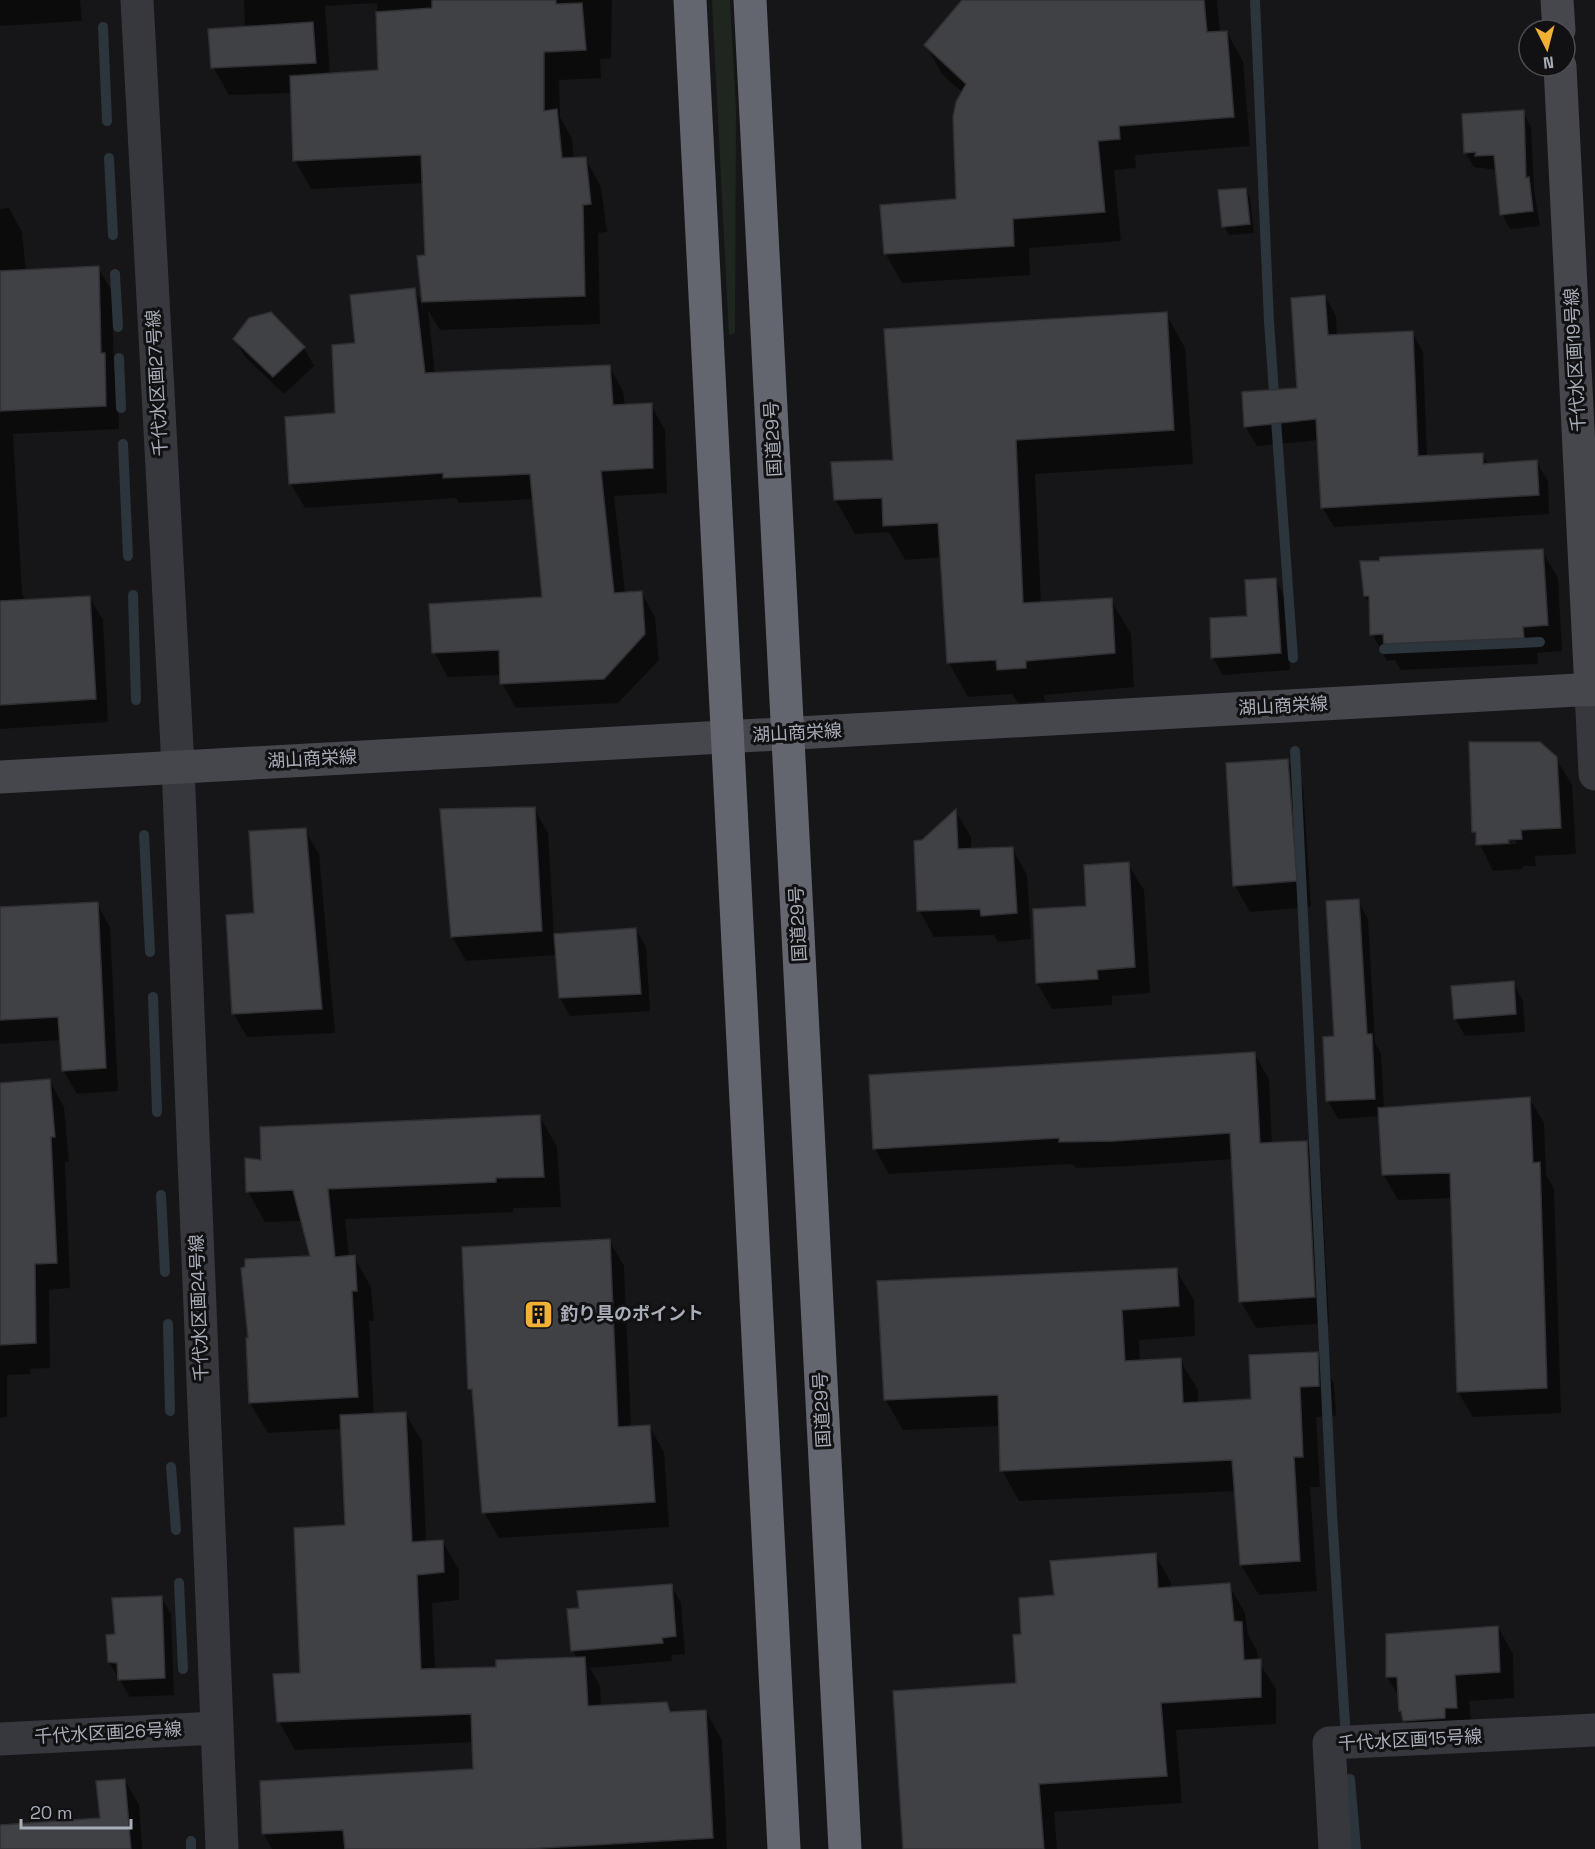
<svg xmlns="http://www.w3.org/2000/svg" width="1595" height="1849" viewBox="0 0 1595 1849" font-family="'Space Grotesk','Noto Sans JP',sans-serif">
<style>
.green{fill:#1e261f}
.shadow{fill:#0007;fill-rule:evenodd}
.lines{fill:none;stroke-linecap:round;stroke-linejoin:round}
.stream{stroke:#2c353c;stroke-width:10}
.building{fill:#404145;stroke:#303034;stroke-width:1.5}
.street{stroke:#37383d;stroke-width:33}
.secondary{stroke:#45474d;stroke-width:33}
.highway{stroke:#63666e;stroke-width:33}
.labels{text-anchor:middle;stroke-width:6;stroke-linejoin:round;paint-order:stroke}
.street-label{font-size:18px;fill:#a8adb8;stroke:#111113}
.poi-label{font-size:18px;font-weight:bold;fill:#a8adb8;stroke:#111113;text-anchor:start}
</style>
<rect width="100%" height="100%" fill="#161618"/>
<!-- green -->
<path class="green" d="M712,0H730L736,111L735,333L729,335Z"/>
<!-- shadow -->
<g class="shadow">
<path d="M0,0H80L82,21L0,26Z"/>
<path d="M244,0H612L611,58L600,59L601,78L559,80L560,117L572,139L574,159L585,158L601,187L607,232L598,233L600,324L440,330L428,310L435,374L609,366L623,391L625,406L651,405L665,430L667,493L614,496L625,593L641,592L655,617L659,660L618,703L516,708L502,683L501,675L448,677L434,652L543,599L534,499L459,503L456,498L305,508L291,484L414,289L423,306L419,257L427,256L424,183L311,189L295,160L292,93L229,95L213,67L245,28ZM377,3L380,71L330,75L325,6Z"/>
<path d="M964,0H1217L1220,33L1227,32L1243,62L1250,146L1135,155L1136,168L1114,170L1121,241L1029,248L1030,275L902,283L885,253L957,200L963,93L943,75L926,46Z"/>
<path d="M1523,112L1531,127L1534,189L1540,226L1510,229L1502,214L1497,170L1474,167L1465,152Z"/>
<path d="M1246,190L1250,198L1254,233L1229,235L1224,226Z"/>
<path d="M9,208L22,232L26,271L98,268L112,291L114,371L117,378L119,429L13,434L22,593L26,601L89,597L103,620L108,722L0,729V209Z"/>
<path d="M1325,296L1336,316L1337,336L1412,332L1423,352L1427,457L1482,454L1488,465L1536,461L1548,481L1549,514L1334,527L1322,507L1319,440L1257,446L1245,426L1298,389Z"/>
<path d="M271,314L304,348L314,366L284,394L245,357L235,339Z"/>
<path d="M1166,314L1185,348L1193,464L1035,474L1041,604L1111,600L1131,634L1134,687L1044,695L1045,701L1018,703L1012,694L968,697L949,663L942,557L905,560L889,532L855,534L835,499L895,461Z"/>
<path d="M1542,551L1558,578L1562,651L1537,653L1538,664L1401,670L1395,660L1387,661L1372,634L1371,605L1365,596Z"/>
<path d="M1275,580L1285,597L1290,670L1223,675L1213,658L1248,617Z"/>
<path d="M1556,758L1572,785L1576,854L1535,856L1536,866H1523V869L1493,871L1474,832ZM1516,841V844L1486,846V843Z"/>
<path d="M1288,761L1303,787L1311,907L1250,912L1235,886Z"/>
<path d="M534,808L548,833L554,935L636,930L646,947L650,1011L570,1016L560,998L557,955L466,961L452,937Z"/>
<path d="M956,812L971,837V850L1012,848L1027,875L1031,939L998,942L994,935L934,937L919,910Z"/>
<path d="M305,830L319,854L335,1033L247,1037L233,1013L255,914Z"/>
<path d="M1128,864L1144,890L1150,993L1112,996V1005L1052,1009L1037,983L1088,907Z"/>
<path d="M1358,901L1368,919L1375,1043L1381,1053L1384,1109L1529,1098L1544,1123L1546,1175L1554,1189L1561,1413L1473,1417L1458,1392L1452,1198L1398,1200L1383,1174L1380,1116L1338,1119L1328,1101L1335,1037Z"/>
<path d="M97,904L110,927L118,1091L77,1094L63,1070L61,1040L0,1044V908Z"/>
<path d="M1513,983L1523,1001L1525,1032L1465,1036L1455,1018Z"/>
<path d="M1254,1053L1269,1079L1272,1144L1306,1142L1321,1168L1329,1323L1256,1328L1241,1302L1233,1159L1131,1166L1076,1168L1073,1164L889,1174L875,1149Z"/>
<path d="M50,1081L64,1107L69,1162H65L70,1288L49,1290L50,1368L30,1369L31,1374L7,1375V1417L0,1418V1084Z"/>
<path d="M540,1117L557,1147L561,1207L513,1208V1212L345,1219L349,1257H354L371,1287L374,1321H369L374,1415L405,1413L422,1441L426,1543L443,1542L459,1570V1600L432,1603L435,1670L498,1668L577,1659L573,1651L569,1611L671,1585L681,1603L685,1654L671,1655L672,1661L590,1668L600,1686L601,1707L667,1704L672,1714L706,1712L722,1740L727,1849H272L264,1834L261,1782L475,1770L474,1742L295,1750L279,1722L301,1674L347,1527L342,1429L268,1433L250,1403L311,1258L302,1221L265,1222L248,1192L263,1162Z"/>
<path d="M609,1240L624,1266L631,1428L650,1427L664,1452L669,1527L499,1538L484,1512L475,1397L470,1388Z"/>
<path d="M1176,1270L1194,1300L1195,1336L1139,1340L1140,1361L1180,1360L1198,1390V1403L1253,1401L1317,1354L1334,1384L1336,1416L1316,1417L1320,1487H1310L1317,1591L1259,1595L1241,1565L1236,1491L1019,1501L1002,1470L1000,1426L903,1430L885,1399Z"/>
<path d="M1155,1555L1171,1582V1589L1229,1585L1245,1613L1248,1635L1257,1651L1258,1661L1276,1689V1724L1176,1730L1182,1803L1054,1812L1057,1849H905L1017,1685L1023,1636L1055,1597Z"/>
<path d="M161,1597L171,1615L174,1695L130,1697L109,1662L117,1635Z"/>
<path d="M1498,1627L1513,1654L1514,1698L1469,1701L1472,1734L1420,1747L1400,1711V1698L1387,1677Z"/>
<path d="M125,1780L139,1805L142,1849H0V1827L101,1819Z"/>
</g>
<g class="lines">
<!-- stream -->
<g class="stream">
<path d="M1255,0L1269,322L1293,658"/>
<path d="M103,27L107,121"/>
<path d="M109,158L113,235"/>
<path d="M115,274L118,327"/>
<path d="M119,358L121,408"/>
<path d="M123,444L128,556"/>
<path d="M133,595L136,700"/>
<path d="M1384,649L1540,642"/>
<path d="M1295,751L1332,1513L1345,1724"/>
<path d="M144,835L150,952"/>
<path d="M153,997L157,1112"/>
<path d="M161,1195L165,1272"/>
<path d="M168,1324L170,1411"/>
<path d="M171,1467L176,1530"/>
<path d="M179,1583L183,1669"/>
<path d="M1350,1779L1356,1849"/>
<path d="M191,1841V1849"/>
</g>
</g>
<!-- building -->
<g class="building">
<path d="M432,0H556V4L582,3L586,50L544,52V111L557,109L562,158L586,157L591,204L583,205L585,296L422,302L417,256L425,255L421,155L293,161L290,76L378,70L376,12L432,8Z"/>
<path d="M962,0H1204L1207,32L1227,31L1234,117L1119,126L1120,139L1098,141L1105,212L1013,219L1014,246L884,254L880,205L956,199L953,117L956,102L966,84L924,45Z"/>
<path d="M313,22L316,63L211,68L208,29Z"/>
<path d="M1524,110L1526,178L1529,177L1533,211L1500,215L1494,155L1475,156L1476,152L1464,153L1462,114Z"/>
<path d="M1246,188L1250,224L1222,227L1218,190Z"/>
<path d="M99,266L101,353H105L106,406L0,411V271Z"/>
<path d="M415,288L425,373L610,365L613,405L652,403L653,468L601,471L614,593L642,591L645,634L604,679L500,684L499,650L432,653L429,604L542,597L530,474L443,478V473L289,484L285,417L335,413L332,345L355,343L350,295Z"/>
<path d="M1325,295L1328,335L1413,331L1418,456L1483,453V464L1537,460L1539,495L1321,508L1316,419L1244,427L1242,392L1297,388L1291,298Z"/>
<path d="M271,312L305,347L273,377L233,339L249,318Z"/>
<path d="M1167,312L1174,430L1016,440L1023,603L1112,598L1115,653L1026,661V668L997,670L996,660L947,663L938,523L883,526L882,498L834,500L831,462L893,460L884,329Z"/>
<path d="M1543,549L1548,625L1523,627L1524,638L1384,644L1383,634L1370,635L1369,596H1364L1360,561H1379L1380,557Z"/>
<path d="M1276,578L1281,653L1211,658L1210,618L1247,616L1245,580Z"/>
<path d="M90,596L96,699L0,705V601Z"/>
<path d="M1469,742H1540L1557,757L1561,828L1521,830L1522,839L1508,840L1509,843L1476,845V832H1472Z"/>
<path d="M1288,759L1297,881L1233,886L1226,763Z"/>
<path d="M535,807L542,931L451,937L440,809Z"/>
<path d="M956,809L958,849L1013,847L1017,913L981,916L980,909L917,911L914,841L922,840Z"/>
<path d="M306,828L322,1009L232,1014L226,915L254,913L249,831Z"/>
<path d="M1129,862L1135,967L1097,970L1098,979L1036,983L1033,909L1086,906L1084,865Z"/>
<path d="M1359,899L1367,1034H1372L1375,1099L1326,1101L1323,1037L1334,1036L1326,901Z"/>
<path d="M98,902L106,1068L62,1071L58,1017L0,1020V907Z"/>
<path d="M636,928L641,994L559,998L554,934Z"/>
<path d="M1514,981L1516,1014L1454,1019L1451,986Z"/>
<path d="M1255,1052L1260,1143L1307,1141L1315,1297L1239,1302L1230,1133L1115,1141L1059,1142V1138L873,1149L869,1075Z"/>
<path d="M50,1079L55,1137H51L57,1263L35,1264L36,1343L0,1345V1083Z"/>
<path d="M1530,1097L1533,1163L1540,1162L1547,1388L1457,1392L1450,1173L1382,1175L1378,1108Z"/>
<path d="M540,1115L544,1177L496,1178V1182L328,1189L335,1257L355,1255L357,1291H352L358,1397L249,1403L246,1338H248L241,1268L245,1267V1259L310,1256L293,1190L246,1192L245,1158L261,1160L260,1127Z"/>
<path d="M610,1239L618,1427L650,1425L655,1502L482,1513L472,1389H468L462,1247Z"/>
<path d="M1177,1268L1179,1306L1122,1310L1125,1361L1181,1358L1183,1403L1251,1399L1249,1355L1318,1352L1319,1386L1300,1387L1303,1457H1294L1300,1561L1240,1565L1232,1460L1000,1471L998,1395L884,1400L877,1281Z"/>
<path d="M406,1412L412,1542L443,1540L444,1572L417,1575L421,1669L496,1667V1660L585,1657L588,1706L667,1702L670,1712L706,1710L713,1838L526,1849H345L343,1830L262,1834L260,1781L473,1769L471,1714L277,1722L273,1674L300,1673L294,1528L345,1525L340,1415Z"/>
<path d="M1156,1553L1158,1588L1230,1583L1234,1621L1242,1622L1244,1660L1261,1659V1697L1161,1703L1167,1776L1039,1784L1044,1849H903L893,1691L1016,1683L1013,1635L1021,1634L1019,1598L1054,1595L1050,1561Z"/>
<path d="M672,1584L676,1636L662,1638L663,1643L571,1651L567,1609L579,1608L577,1591Z"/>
<path d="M162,1596L165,1678L118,1680L117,1663L108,1662L106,1635L115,1634L112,1598Z"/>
<path d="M1498,1626L1500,1672L1455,1675L1457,1708H1445V1718L1403,1721L1401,1711H1399L1397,1677H1386V1634Z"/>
<path d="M125,1779L131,1849H0V1825L100,1818L96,1781Z"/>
</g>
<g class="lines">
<!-- street -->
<g class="street">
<path d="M137,0L178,766L222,1849"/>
<path d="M1591,690L1595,774"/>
<path d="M0,1739L216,1728"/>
<path d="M1335,1849L1329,1743L1595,1730"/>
</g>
<!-- secondary -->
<g class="secondary">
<path d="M1557,0L1559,30"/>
<path d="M1560,66L1591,690"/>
<path d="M0,777L1595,689"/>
</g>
<!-- highway -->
<g class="highway">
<path d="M690,0L784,1849"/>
<path d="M750,0L845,1849"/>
</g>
</g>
<!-- icons -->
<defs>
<symbol id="building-square" viewBox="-11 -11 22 22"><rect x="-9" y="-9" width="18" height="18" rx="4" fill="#f2b134" stroke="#111113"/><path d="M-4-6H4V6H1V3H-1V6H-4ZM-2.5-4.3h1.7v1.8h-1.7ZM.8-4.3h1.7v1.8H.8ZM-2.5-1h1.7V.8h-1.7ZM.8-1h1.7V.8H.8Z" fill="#111"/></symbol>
</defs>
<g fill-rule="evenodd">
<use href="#building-square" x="522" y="1298" width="33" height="33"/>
</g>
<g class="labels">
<!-- street labels -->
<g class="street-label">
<text transform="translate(1575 360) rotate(-93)" y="6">千代水区画19号線</text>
<text transform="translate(157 383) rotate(-93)" y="6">千代水区画27号線</text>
<text transform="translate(773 439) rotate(-93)" y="6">国道29号</text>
<text transform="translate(1283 706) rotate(-3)" y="6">湖山商栄線</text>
<text transform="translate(797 733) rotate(-3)" y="6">湖山商栄線</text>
<text transform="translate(312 759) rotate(-3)" y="6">湖山商栄線</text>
<text transform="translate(798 924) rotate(-93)" y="6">国道29号</text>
<text transform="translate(199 1308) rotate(-92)" y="6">千代水区画24号線</text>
<text transform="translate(822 1410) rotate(-93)" y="6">国道29号</text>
<text transform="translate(108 1733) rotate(-3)" y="6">千代水区画26号線</text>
<text transform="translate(1410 1740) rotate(-3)" y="6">千代水区画15号線</text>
</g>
<!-- poi labels -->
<g class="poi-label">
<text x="560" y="1320">釣り具のポイント</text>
</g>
</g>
<!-- north arrow -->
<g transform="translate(1547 48) rotate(174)"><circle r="28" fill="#111113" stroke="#4d4f55" stroke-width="1.5"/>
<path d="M0-4.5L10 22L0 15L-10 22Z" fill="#f2b134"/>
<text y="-9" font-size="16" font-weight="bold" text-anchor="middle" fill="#a8adb8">N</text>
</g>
<!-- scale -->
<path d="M21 1819v9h110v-9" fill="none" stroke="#a8adb8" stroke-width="3"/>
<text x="30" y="1819" font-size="18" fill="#a8adb8" stroke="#111113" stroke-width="4.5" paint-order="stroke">20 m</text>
</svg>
